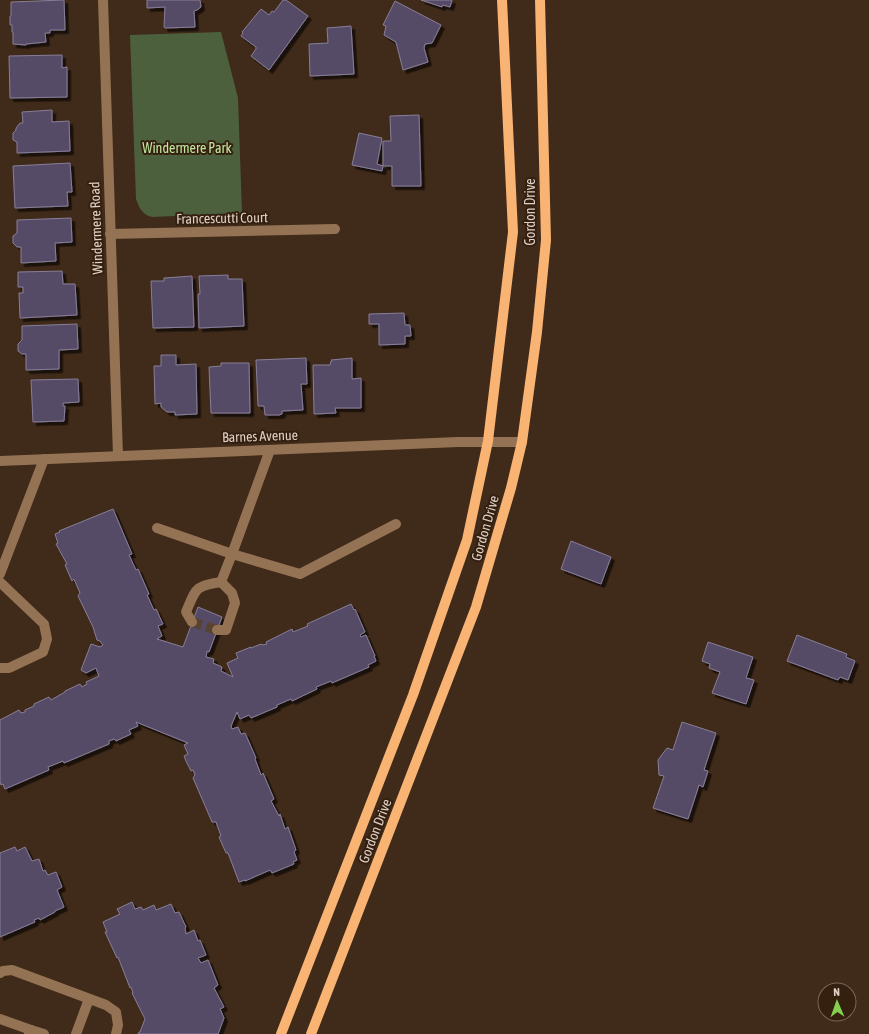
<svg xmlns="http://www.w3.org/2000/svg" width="869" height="1034" viewBox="0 0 869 1034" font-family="'Asap Condensed',sans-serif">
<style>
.green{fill:#4c603d}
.building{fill:#554c66;stroke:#877e9a;filter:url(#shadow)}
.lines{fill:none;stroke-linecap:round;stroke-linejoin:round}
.minor-tunnel{stroke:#584333;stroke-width:10;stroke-dasharray:10 5;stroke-linecap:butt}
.minor{stroke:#947355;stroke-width:10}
.major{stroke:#f9b474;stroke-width:10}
.labels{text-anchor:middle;stroke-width:4;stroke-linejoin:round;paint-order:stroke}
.park-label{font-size:14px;fill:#c0e79f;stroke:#352010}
.street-label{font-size:14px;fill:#dfd0c6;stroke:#352010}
</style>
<defs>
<filter id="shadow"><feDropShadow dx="3.5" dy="3.5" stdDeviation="0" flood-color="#0009"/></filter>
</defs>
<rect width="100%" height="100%" fill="#402a19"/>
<!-- green -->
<path class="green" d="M221,32L238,98L242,213L152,217C142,215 139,207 136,199L130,35Z"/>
<!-- building -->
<g class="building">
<path d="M64,0L65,30H50V33H45L46,42L26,44V45L13,44V32H12V25H10V16H11V2Z"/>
<path d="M147,0H200L201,7L197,10L194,11L195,27L165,28L164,27L165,7L147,8Z"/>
<path d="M283,0H286L308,16L269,70L251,56L256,49V47L241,36L243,33L242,32L261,9L269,15L272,11L274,12Z"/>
<path d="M421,0H452L450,7L443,5L442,7Z"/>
<path d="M395,1L441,25L432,43L425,44L424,48L428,62L403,70L396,42L384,35L386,26L383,25Z"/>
<path d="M351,26L354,74L310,76L309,44L328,43L327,28Z"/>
<path d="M62,55V68L67,67V97L10,98L9,56Z"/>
<path d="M52,110V122L69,121L70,151L17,153V142L13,140V133L16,130V128L20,123H23L22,112Z"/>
<path d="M419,115L421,186H392V166H383V141H391L390,116Z"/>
<path d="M359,133L382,138L377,164L383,166L382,171L352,165Z"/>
<path d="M70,163L72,192H67L68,206L15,208L13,166Z"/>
<path d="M71,218L72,242L55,243L56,261L21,263V247H17L13,243V236L17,233V220Z"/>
<path d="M62,271L63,284H75L77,315L20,318L19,293H23V287H18V272Z"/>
<path d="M228,275V279H242L244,326L199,328L198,294H200L199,276Z"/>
<path d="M192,276L194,327L153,328L151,281H164V278Z"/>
<path d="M404,313L405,325H410L411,336H405V344L379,345V324H369V314Z"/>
<path d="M77,324L78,349L59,350V369L26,370V354H22L18,351V344L22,340V326Z"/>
<path d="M161,355H176V365L196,364L197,414L175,415V412H167L161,407V403L155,404L154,366H161Z"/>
<path d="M306,358L307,384H301L303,410L282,411V414L279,415H265L264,406H258L256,360Z"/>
<path d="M352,358V379L361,378V408H335L336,413L314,414L313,365H330L331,361H332L331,360Z"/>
<path d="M221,363H249L250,413H211L209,367L221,366Z"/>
<path d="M78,379L79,402L63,403V406H65L64,421L33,422L31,380Z"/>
<path d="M113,509L132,554L129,555L136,570L138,569L149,594L147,595L154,610L156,609L163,624L158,626L162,636L157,639L183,647L198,607L222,617L209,652L207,651L206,657L214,659L213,663L222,667L221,671L233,677L227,663L238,658L236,653L251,647V648L261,644L262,645L267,644L266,642L292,629L293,632L308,626L307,624L351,604L354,610L355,609L365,632L360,635L361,637L366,635L375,656H374L376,661L368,665L369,667L332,683L331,681L316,687L317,689L292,701L291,699L277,705V707L251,718L249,715L240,719L237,712L231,726L232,729L238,727L241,734L245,733L256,758L255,759L261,775L263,773L274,799L271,801L279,816L280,814L285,829L288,827L296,850L294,852L297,860L293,862L294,864L272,873L270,870L245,881V880L239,882L228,853H226L219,837L221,836L216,822H212L193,778L195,775L193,770L191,771L186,761L184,756L188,754L184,745L188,743L136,722L138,726L129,730L131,734L116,741L114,739L109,741V744L64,763L63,761L48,767L49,770L5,789L3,784L1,785L0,782V720L19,710L21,713L25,712V710L34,706V704L49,697L51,700L65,692V691L80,684L82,687L87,684L86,682L99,676L96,668L86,673L81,670L91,644L100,647L103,645L100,641L97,640L93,627L78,596L80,593L74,579L72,581L65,565L67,564L56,544L58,543L55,534L60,532L59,531Z"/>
<path d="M571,541L611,557L601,584L561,569Z"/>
<path d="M797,635L847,654L846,657L855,661L848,680L840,677L838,680L787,661Z"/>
<path d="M708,642L753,657L746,678L754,680L746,704L712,693L720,672L709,668L710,664L702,661Z"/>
<path d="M682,722L716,733L704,770L708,771L703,787L699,785L688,819L653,808L664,776L659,775L658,760L667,748L673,750Z"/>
<path d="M15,847L17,851L25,847L32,861L39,859L43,871L45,870L48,875L56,872L62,887L57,890L64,907L55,911V912L40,920L39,918L34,920L35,922L0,937V853Z"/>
<path d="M132,902L135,909L141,907L143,910L154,905L156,910L171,904L175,913L179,912L186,927L185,928L186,934L194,930L198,941L200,940L206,955L198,958L201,963L208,960L218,985L214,988L224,1007L220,1009L224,1018L218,1034H138L139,1032H140L145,1019L132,993H133L131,987L130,988L118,957L117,958L105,932H107L103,922L120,914L117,909Z"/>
</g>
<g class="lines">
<!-- minor-tunnel -->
<path class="minor-tunnel" d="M192,622L217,630"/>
<!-- minor -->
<g class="minor">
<path d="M103,0L118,456"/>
<path d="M110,234L335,229"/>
<path d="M270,450L232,554L300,574L396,524"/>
<path d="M0,461L458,442H522"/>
<path d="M157,528L232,554L221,582L232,593L235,603L226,630H217"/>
<path d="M0,574L44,459"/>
<path d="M0,582L44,624L47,639L43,652L9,668H0"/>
<path d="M192,622L186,612C196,589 194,586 221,582"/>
<path d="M0,973L3,971L12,970L106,1005L116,1012L118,1025L116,1034"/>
<path d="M0,1019L31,1030"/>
<path d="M29,1034L31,1030L44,1034"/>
<path d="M76,1034L89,999"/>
</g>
<!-- major -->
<g class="major">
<path d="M281,1034L413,695L467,540L488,441L513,232L502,0"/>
<path d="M311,1034L476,607L511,488L522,442L537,332L546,240L540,0"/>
</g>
</g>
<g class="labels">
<!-- park labels -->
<g class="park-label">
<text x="187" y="153">Windermere Park</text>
</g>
<!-- street labels -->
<g class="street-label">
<text transform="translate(530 212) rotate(-90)" y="5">Gordon Drive</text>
<text transform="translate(222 218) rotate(-1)" y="5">Francescutti Court</text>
<text transform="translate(96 228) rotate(-92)" y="5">Windermere Road</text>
<text transform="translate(260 436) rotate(-2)" y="5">Barnes Avenue</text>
<text transform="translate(485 528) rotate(-74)" y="5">Gordon Drive</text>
<text transform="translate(375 831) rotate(-69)" y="5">Gordon Drive</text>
</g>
</g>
<!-- north arrow -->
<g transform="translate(837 1002) rotate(358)"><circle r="19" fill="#352010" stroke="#796659"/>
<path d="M0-3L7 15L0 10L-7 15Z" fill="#84d04e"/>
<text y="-6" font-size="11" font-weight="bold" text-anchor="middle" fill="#dfd0c6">N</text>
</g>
</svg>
